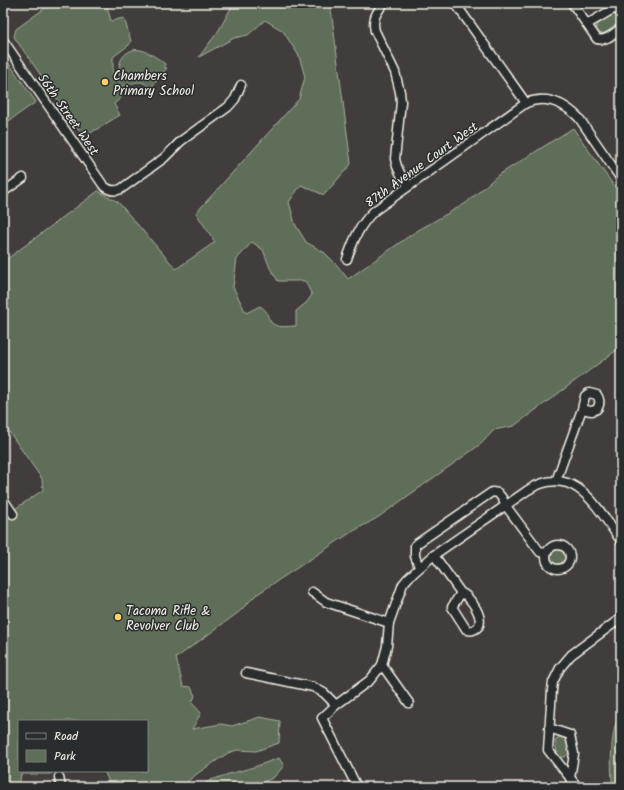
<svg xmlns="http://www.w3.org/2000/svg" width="624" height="790" viewBox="0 0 624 790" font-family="Kalam,sans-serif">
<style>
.green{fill:#5e6e58;stroke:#a9b0a0;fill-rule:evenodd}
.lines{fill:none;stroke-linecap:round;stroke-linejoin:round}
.street-casing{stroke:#f4f1e8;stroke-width:11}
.street{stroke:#2a2d2e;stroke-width:8}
.poi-dot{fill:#ffd166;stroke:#2a2d2e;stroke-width:1.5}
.labels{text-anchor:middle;stroke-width:3;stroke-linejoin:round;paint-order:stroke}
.poi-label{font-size:13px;fill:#f4f1e8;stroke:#2a2d2e;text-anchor:start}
.street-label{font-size:13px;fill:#f4f1e8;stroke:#2a2d2e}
</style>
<rect width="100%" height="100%" fill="#403d3c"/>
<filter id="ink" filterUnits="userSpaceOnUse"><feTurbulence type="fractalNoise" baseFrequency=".025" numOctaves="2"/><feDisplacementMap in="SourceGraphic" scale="8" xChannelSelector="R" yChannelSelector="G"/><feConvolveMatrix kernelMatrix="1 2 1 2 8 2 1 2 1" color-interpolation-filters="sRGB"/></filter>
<g filter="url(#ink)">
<!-- green -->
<g class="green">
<path d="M52,3H106L111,21L124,18L131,41L129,45L113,57V78L121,81C120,77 119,73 119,69C119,55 132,46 144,51C152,54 159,59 165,64L164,67L167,68L150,89C141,76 134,85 121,86V98L114,104L120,115L84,137L14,37L16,29Z"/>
<path d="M233,3H331V9L351,164L324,195L301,185L289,202L295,224L306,242L325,253L336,264L348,279L415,232L466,203L497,176L573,128L621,196V347L514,426L494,430L481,444L377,518L350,533L256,595L239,612L176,658L183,686L191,687L195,696L192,703L201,713L192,729L221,724L232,726L260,717L280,721L279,743L256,751L237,750L228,753L198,773L181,787H108L109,782L104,771H147V721H19V771H52L51,774H21L19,787H3V517L43,490L42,479L3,423V262L98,191L118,202L176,269L215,242L196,213L299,99L305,77L299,56L283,31L265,20L248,35L234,38L199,57L219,30L232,6ZM252,242L263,250L270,268L278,281H305L312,295L306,303L296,311V326C288,326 276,329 271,322C265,315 271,313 260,306L246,313L233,287L237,259Z"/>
<path d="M612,13L615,14L618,18C619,27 602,40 596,30L597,25Z"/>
<path d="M3,55L36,102L3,125Z"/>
<circle cx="558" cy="556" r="8"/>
<path d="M621,713V787H613C610,770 610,726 621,713Z"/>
<path d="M560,736L569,738V753L565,757H560L557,753L555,741Z"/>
<path d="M279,758L284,766L273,778L255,785L254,787H200L211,780L229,774L254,767Z"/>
</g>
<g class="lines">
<defs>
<g id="street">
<path d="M384,3C376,13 372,19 375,31L395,72L400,92L401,102L395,159C397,170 402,177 409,186"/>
<path d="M455,3L526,103"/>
<path d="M572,3L597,39C606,42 614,33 621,28"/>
<path d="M586,23L591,22L613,9L619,10L621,14"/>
<path d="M3,40L103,185C108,190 114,192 121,189L164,158L181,141L228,107L235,99L241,85"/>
<path d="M3,192L23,178"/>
<path d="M347,259C353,241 360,224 374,211L526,103C546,95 564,103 579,118L621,179"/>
<path d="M556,481L582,409L585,396L589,393L597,395C601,401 600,410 592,411C588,411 585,409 582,409"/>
<path d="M3,499L13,514"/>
<circle cx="558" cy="557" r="12"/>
<path d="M434,555L461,593L452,607L466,629C469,631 472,631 475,629C489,623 469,594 461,593"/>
<path d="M419,567L415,556V545L492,492L498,493L502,498L506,506L540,552L546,553"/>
<path d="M312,592L326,602L389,623"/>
<path d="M382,665L409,703"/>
<path d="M246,673L313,687L324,693L336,705"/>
<path d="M549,728L570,735L574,754L570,778"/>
<path d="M59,777L61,787"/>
<path d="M575,784L548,750L552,690L553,682L560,668L571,655L621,618"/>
<path d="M357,787L322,718L336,705L370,680L382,665L387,646L389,623L403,584L408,578L434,555L528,490C575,461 598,509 621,541"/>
</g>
</defs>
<!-- street casing -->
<use href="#street" class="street-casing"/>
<!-- street -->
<use href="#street" class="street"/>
</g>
</g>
<!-- markers -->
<g class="poi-dot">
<circle cx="105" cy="82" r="4"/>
<circle cx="118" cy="617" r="4"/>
</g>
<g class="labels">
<!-- poi labels -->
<g class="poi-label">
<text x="113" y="80">Chambers<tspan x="113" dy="15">Primary School</tspan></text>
<text x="126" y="615">Tacoma Rifle &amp;<tspan x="126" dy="15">Revolver Club</tspan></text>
</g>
<!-- street labels -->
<g class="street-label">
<text transform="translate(69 114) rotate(55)" y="5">56th Street West</text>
<text transform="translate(421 164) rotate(-36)" y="5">87th Avenue Court West</text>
</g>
</g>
<!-- margin -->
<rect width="624" height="790" fill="none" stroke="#2a2d2e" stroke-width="16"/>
<rect x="8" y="8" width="608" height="774" fill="none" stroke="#f4f1e8" stroke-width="1.5" filter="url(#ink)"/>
<!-- legend -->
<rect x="18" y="720" width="130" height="52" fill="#2a2d2e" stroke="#7b7b78"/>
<rect x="26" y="733" width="20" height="6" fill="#2a2d2e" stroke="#7b7b78"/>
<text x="54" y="740" font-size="12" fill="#f4f1e8">Road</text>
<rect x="26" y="750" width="20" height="12" fill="#5e6e58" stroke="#7b7b78"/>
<text x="54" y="760" font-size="12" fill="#f4f1e8">Park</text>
</svg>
